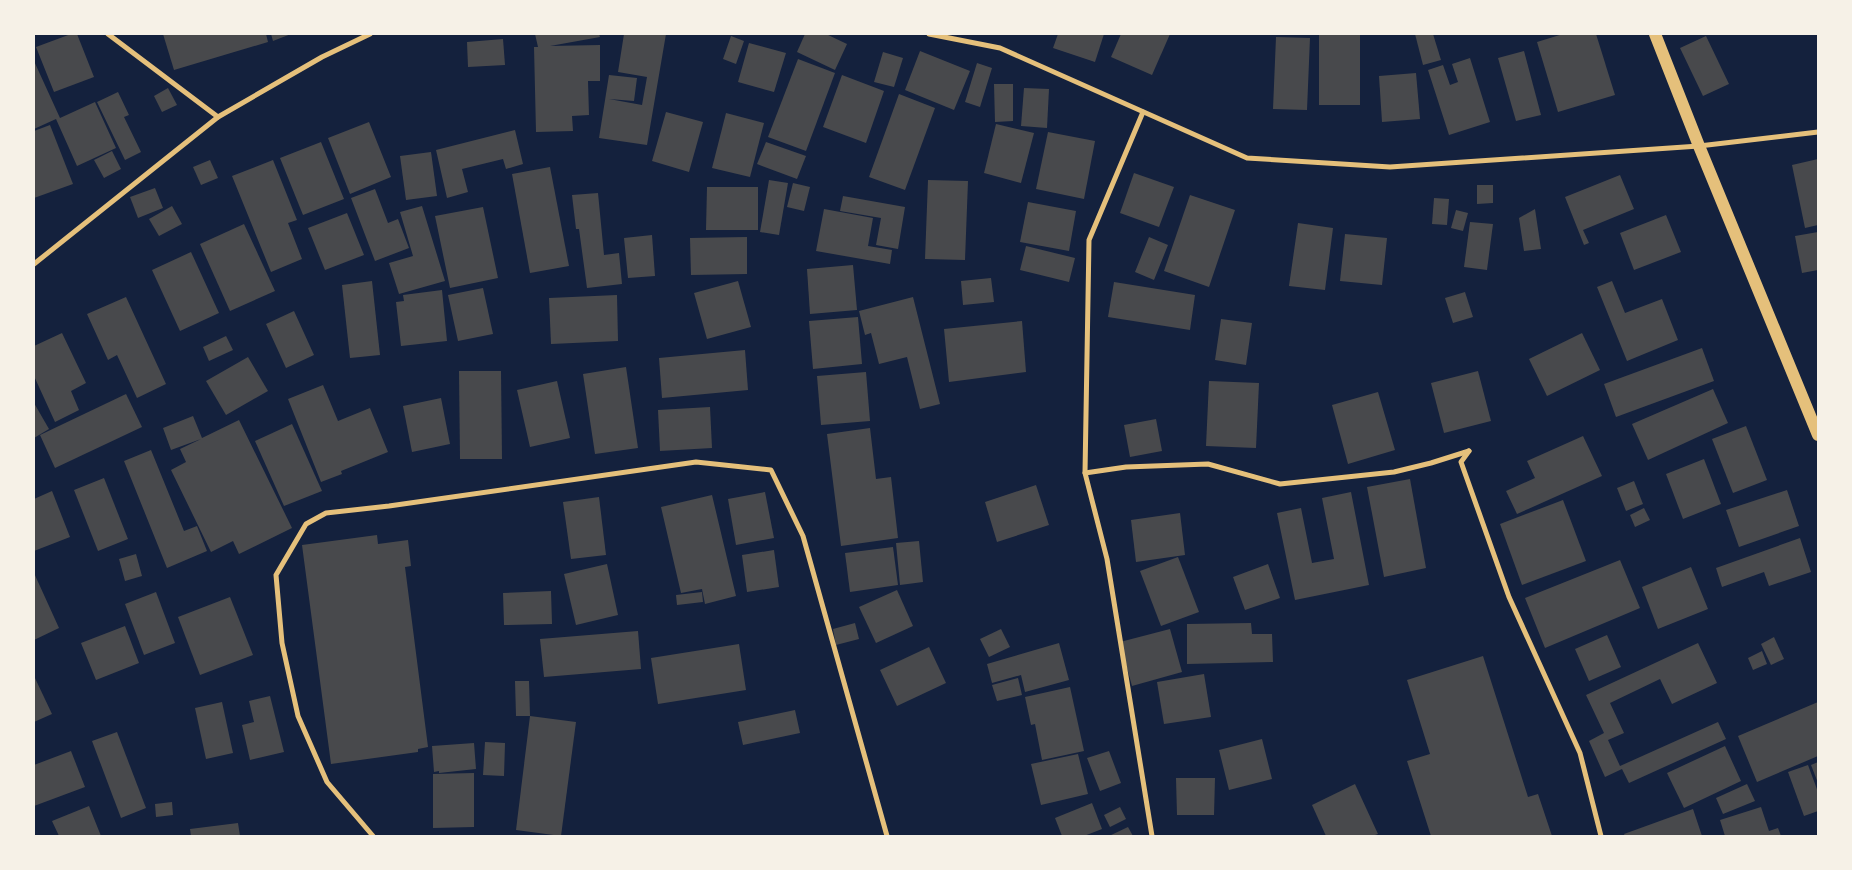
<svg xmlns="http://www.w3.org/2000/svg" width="1852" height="870" viewBox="0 0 1852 870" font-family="Montserrat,sans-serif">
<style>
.building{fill:#48494c}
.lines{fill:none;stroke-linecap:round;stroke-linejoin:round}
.minor{stroke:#e5c07b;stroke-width:5}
.primary{stroke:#e5c07b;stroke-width:12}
</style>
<rect width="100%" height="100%" fill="#14213d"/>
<!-- building -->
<g class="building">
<path d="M71,34H77L94,77L54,92L36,47Z"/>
<path d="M163,34H266L268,42L174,70Z"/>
<path d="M271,34H291L273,41Z"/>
<path d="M535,34H599L600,37L550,46L600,45V81H588L589,115L572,116L573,131L536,132L534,47H538Z"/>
<path d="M624,34H666L647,145L599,138L609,75L637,78L634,101L609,99L642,105L647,77L618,72Z"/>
<path d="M805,34H826L847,44L835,70L797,52Z"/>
<path d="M1058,34H1104L1095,62L1053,48Z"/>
<path d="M1121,34H1170L1152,75L1111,57Z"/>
<rect x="1319" y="34" width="41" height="71"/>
<path d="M1415,34H1433L1441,60L1423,65Z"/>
<path d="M1563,34H1596L1615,95L1558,112L1537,42Z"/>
<path d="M731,36L744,41L736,64L723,59Z"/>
<path d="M1706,36L1729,84L1703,96L1680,48Z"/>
<path d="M1276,37L1310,38L1307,110L1273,109Z"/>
<path d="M503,39L505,65L468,67L467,42Z"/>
<path d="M749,43L786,53L774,92L738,82Z"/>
<path d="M920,51L970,71L954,110L905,90Z"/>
<path d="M1524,51L1541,115L1516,121L1498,58Z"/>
<path d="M883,52L903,58L894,87L874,82Z"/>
<path d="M1470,58L1490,122L1449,135L1428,70L1443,65L1450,85L1458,82L1452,64Z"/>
<path d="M798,59L835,73L806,151L768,137Z"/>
<path d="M34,61L60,118L95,102L116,148L77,166L56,119L34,129Z"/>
<path d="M977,63L992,68L980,107L965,102Z"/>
<path d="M1416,73L1420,119L1382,122L1379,76Z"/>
<path d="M842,75L884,91L866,143L823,127Z"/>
<path d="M994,84H1013V121L995,122Z"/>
<path d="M168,88L177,105L162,112L154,96Z"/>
<path d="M1024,88L1049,89L1047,128L1021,126Z"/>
<path d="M118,92L129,115L124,117L141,152L125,160L97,102Z"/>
<path d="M899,94L935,108L905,190L869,177Z"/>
<path d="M666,112L703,122L689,172L652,161Z"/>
<path d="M726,113L764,123L750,177L712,168Z"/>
<path d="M369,122L391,177L350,194L328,138Z"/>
<path d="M996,124L1034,133L1021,183L984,173Z"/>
<path d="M50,125L73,184L34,198V131Z"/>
<path d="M515,130L523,164L506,169L503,159L462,169L468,192L447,198L436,150Z"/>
<path d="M1048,132L1095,141L1084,199L1036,189Z"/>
<path d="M321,142L344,199L303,215L280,158Z"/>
<path d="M766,142L806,156L797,179L757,164Z"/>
<path d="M112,151L121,169L104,178L94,160Z"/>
<path d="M431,152L437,196L406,200L400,156Z"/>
<path d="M1818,159V225L1805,228L1792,165Z"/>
<path d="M210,160L218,178L201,185L193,167Z"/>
<path d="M273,160L297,220L288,223L302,259L271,272L232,176Z"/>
<path d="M550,167L569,266L530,273L512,174Z"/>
<path d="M1134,173L1174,187L1159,227L1120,213Z"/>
<path d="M1620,175L1634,209L1583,230L1589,243L1584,245L1565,197Z"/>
<path d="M769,180L788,183L779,235L760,232Z"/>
<path d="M928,180L968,181L965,260L925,259Z"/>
<path d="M793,183L810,187L804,211L787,207Z"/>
<path d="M1477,185H1493V203L1477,204Z"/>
<path d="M707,187H758V230H706Z"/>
<path d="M155,188L163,208L138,218L130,197Z"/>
<path d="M375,189L388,223L398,219L409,248L375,261L351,198Z"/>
<path d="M598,193L604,255L619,253L622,284L587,288L579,229H576L572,195Z"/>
<path d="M1190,195L1235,210L1209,287L1164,271Z"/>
<path d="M843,196L905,207L898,249L876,245L881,218L840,211Z"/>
<path d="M1434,198L1449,199L1447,225L1432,224Z"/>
<path d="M1028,202L1076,211L1069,251L1020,242Z"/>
<path d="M172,206L182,224L159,236L149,219Z"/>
<path d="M422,206L445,281L399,294L389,263L413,256L400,212Z"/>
<path d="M483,207L498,278L450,288L435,216Z"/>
<path d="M824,209L873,218L868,246L892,250L890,264L816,251Z"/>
<path d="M1535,209L1541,249L1524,251L1519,218Z"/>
<path d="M1456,210L1468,213L1463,231L1451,228Z"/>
<path d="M347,213L364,255L325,270L308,228Z"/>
<path d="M1666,215L1681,252L1634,270L1620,233Z"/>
<path d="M1470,222L1493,224L1487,270L1464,267Z"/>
<path d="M1298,223L1333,228L1325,290L1289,286Z"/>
<path d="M244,224L275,291L230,311L200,244Z"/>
<path d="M1818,232V270L1802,273L1795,236Z"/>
<path d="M1345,234L1387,238L1382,285L1340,281Z"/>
<path d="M652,235L655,276L628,278L624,238Z"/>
<path d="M747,237V274L691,275L690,238Z"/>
<path d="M1149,237L1168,245L1154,280L1135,272Z"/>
<path d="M1026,246L1075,258L1069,282L1020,270Z"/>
<path d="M191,252L219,313L180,331L152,270Z"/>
<path d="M853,265L857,310L810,314L807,269Z"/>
<path d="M991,278L994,302L963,305L961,281Z"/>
<path d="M372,281L380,355L350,358L342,285Z"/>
<path d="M738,281L751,327L707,339L694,293Z"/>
<path d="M1612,281L1625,313L1662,299L1678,340L1627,361L1597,287Z"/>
<path d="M1114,282L1195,295L1190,330L1108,317Z"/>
<path d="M483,288L493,334L458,341L448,295Z"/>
<path d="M442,290L447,341L401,346L396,302L404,301L403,295Z"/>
<path d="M1465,292L1473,317L1453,323L1445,298Z"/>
<path d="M617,295L618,341L551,344L549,298Z"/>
<path d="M126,297L166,384L137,398L117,355L108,360L87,314Z"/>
<path d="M913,297L940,404L920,409L907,357L879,364L871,333L865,335L859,311Z"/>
<path d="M294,311L314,355L286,368L266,324Z"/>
<path d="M858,317L862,364L813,369L809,321Z"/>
<path d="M1221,319L1252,323L1246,365L1215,360Z"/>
<path d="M1022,321L1026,372L949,382L944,329Z"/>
<path d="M62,333L86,383L71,391L79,410L55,422L34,376V346Z"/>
<path d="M1582,333L1600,370L1547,396L1529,359Z"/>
<path d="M226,336L233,350L209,361L203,347Z"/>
<path d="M1702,348L1714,381L1616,417L1604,384Z"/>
<path d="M745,350L748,390L662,398L659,358Z"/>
<path d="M248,357L268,391L226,415L206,381Z"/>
<path d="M626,367L638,448L595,454L583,374Z"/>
<path d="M459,371H501L502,459H460Z"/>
<path d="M1478,371L1491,421L1444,433L1431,383Z"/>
<path d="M866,372L870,421L821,425L817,376Z"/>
<path d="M557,381L570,438L530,447L517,390Z"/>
<path d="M1209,381L1259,383L1256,448L1206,446Z"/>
<path d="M323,385L338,421L370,408L388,452L341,471L342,474L321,482L288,399Z"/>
<path d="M1713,389L1728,423L1648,460L1632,424Z"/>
<path d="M1378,392L1395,450L1348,464L1332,405Z"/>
<path d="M126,394L142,427L55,468L40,435Z"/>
<path d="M441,398L450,444L412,452L403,406Z"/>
<path d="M34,403L49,429L34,438Z"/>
<path d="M710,407L712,448L660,451L658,410Z"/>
<path d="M193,416L202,438L239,420L292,528L239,554L233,541L211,552L171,470L186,462L180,449L201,439L171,450L163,428Z"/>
<path d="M1156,419L1162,451L1130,457L1124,425Z"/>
<path d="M292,424L322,491L284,506L255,441Z"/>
<path d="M1746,426L1767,480L1733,493L1712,439Z"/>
<path d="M870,428L876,479L891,477L898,538L841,546L827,434Z"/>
<path d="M1583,436L1602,476L1517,514L1506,491L1535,478L1527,461Z"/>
<path d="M151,450L184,531L197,526L207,551L167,568L124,461Z"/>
<path d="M1704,459L1721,504L1683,519L1666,474Z"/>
<path d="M104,478L128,539L98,551L74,490Z"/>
<path d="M1410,479L1426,568L1384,577L1367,487Z"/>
<path d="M1634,481L1643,504L1626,511L1617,488Z"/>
<path d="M1036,485L1049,525L997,542L985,502Z"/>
<path d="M1787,490L1799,526L1739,547L1726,510Z"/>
<path d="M52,491L70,537L34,551V499Z"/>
<path d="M765,492L774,538L736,545L728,499Z"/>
<path d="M1351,492L1369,585L1295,600L1277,513L1301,508L1312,563L1334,559L1322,498Z"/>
<path d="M712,495L736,596L705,604L702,589L681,593L661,507Z"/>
<path d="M599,497L606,555L571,559L563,502Z"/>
<path d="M1563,500L1586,561L1522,585L1500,524Z"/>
<path d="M1644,508L1650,520L1635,527L1630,515Z"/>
<path d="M1180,513L1185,555L1136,562L1131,520Z"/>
<path d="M377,535L378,544L408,540L411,566L405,567L428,747L418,749V752L331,764L302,545Z"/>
<path d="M1800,538L1811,572L1769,586L1764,572L1722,587L1716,568Z"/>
<path d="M919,541L923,582L900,585L896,543Z"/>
<path d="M893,547L898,585L850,592L845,553Z"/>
<path d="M774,550L779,587L747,592L742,555Z"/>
<path d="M136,554L142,576L125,581L119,559Z"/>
<path d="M1178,557L1199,612L1161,626L1140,571Z"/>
<path d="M1620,560L1640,608L1545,648L1525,598Z"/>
<path d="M607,564L618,615L576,625L564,574Z"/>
<path d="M1268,564L1280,598L1245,610L1233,577Z"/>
<path d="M1691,567L1708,609L1658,629L1642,587Z"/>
<path d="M34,573L59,628L34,640Z"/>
<path d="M897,590L913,626L876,643L859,607Z"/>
<path d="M551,591L552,624L504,625L503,593Z"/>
<path d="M156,592L175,643L144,655L125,604Z"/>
<path d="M702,592L703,602L677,605L676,595Z"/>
<path d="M230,597L253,655L200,675L178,617Z"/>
<path d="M855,623L859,639L836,645L833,629Z"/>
<path d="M1251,623L1252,634H1272L1273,662L1187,664V624Z"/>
<path d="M125,626L139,663L96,680L81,643Z"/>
<path d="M1001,629L1010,647L989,657L980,639Z"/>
<path d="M1170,629L1182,672L1132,686L1120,642Z"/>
<path d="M638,631L641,669L544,677L540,639Z"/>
<path d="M1607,635L1621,667L1589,681L1575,649Z"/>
<path d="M1774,637L1784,659L1771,665L1761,644Z"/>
<path d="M1059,643L1069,680L1025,692L1021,675L992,683L987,664Z"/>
<path d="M1698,643L1717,683L1672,704L1660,679L1610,703L1624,733L1608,740L1620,766L1718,722L1726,739L1629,783L1622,769L1605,777L1589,741L1604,733L1586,695Z"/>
<path d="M739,644L746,690L658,704L651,658Z"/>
<path d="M929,647L946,683L897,706L880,670Z"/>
<path d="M1762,651L1767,664L1753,670L1748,658Z"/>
<path d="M1483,656L1528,797L1538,794L1552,836H1431L1407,761L1430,754L1407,680Z"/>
<path d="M1204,674L1211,717L1164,724L1157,682Z"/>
<path d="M34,676L52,714L34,722Z"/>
<path d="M1018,678L1022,695L997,701L992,685Z"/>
<path d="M515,681H529L530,716H516Z"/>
<path d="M1070,687L1084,751L1042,760L1035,724L1031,725L1025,697Z"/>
<path d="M270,696L284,752L250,760L242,725L254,722L249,701Z"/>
<path d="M222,702L233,753L206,759L195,708Z"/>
<path d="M1818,702V756L1757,782L1738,736Z"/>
<path d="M795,710L800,733L743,745L738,722Z"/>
<path d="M530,716L576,722L561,836L516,830Z"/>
<path d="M117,732L146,808L121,818L92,741Z"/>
<path d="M1262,739L1272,779L1229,790L1219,750Z"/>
<path d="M485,742L505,743L504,776L483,775Z"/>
<path d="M474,743L476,769L439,773V771L434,772L432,746Z"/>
<path d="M1725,746L1741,781L1684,808L1667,773Z"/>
<path d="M71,751L85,787L34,806V765Z"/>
<path d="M1109,751L1121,783L1100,791L1087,758Z"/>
<path d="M1078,754L1088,794L1041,805L1031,764Z"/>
<path d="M1818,762V783L1811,765Z"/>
<path d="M1808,765L1818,792V811L1804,816L1788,772Z"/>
<path d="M474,773V827L433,828V774Z"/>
<path d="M1176,778H1215L1214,815H1177Z"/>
<path d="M1355,784L1378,834L1372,836H1326L1312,805Z"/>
<path d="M1747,784L1755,801L1723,814L1716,798Z"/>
<path d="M172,802L173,815L156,817L155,804Z"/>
<path d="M1092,803L1102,829L1084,836H1062L1055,818Z"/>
<path d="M89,806L101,836H59L52,821Z"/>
<path d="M1120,807L1126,819L1110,827L1104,815Z"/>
<path d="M1761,807L1769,831L1778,828L1781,836H1725L1720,820Z"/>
<path d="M1693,809L1702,836H1625L1624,834Z"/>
<path d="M238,823L240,836H191L190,829Z"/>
<path d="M1128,827L1133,836H1109Z"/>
</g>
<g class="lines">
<!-- minor -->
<g class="minor">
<path d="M108,34L218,117"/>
<path d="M929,34L1000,48L1247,158L1390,167L1699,146L1818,132"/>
<path d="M1143,112L1089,240L1085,473L1107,559L1152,836"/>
<path d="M34,264L218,117L322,57L370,34"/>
<path d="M1469,451L1461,462L1509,597L1580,753L1601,836"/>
<path d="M1085,473L1126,467L1208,464L1280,484L1394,472L1431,463L1469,451"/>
<path d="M373,836L327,782L298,716L282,643L276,575L306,524L326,513L389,506L696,462L771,470L803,536L887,836"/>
</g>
<!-- primary -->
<path class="primary" d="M1655,34L1699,146L1818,435"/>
</g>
<!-- border -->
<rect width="1852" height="870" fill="none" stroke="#f6f1e7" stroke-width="70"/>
</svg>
